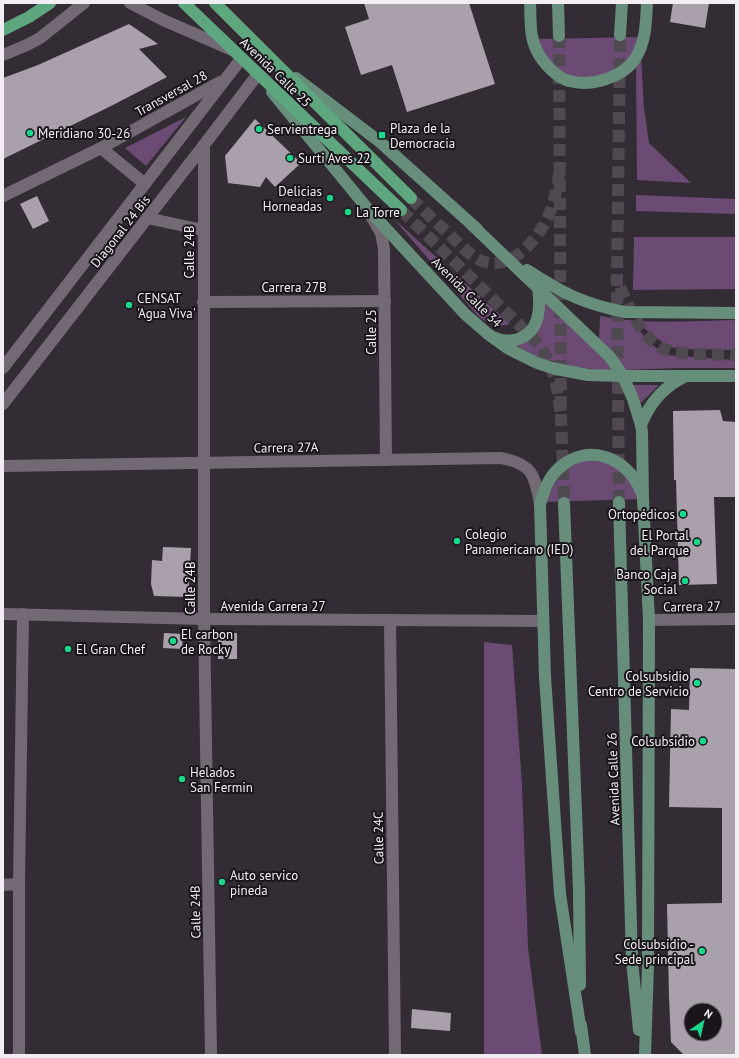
<svg xmlns="http://www.w3.org/2000/svg" width="739" height="1058" viewBox="0 0 739 1058" font-family="'PT Sans',sans-serif">
<style>
.green{fill:#6b4b73}
.building{fill:#aaa0ac;fill-rule:evenodd}
.lines{fill:none;stroke-linecap:round;stroke-linejoin:round}
.major-tunnel{stroke:#504952;stroke-width:12;stroke-dasharray:12 6;stroke-linecap:butt}
.highway-tunnel{stroke:#504952;stroke-width:12;stroke-dasharray:12 6;stroke-linecap:butt}
.minor{stroke:#726974;stroke-width:12}
.major{stroke:#668e7a;stroke-width:12}
.highway{stroke:#5ea77e;stroke-width:12}
.poi-dot{fill:#18d989;stroke:#19151a;stroke-width:1.5}
.labels{text-anchor:middle;stroke-width:4;stroke-linejoin:round;paint-order:stroke}
.street-label{font-size:13px;fill:#f2edf3;stroke:#19151a}
.poi-label{font-size:13px;fill:#f2edf3;stroke:#19151a;text-anchor:start}
</style>
<rect width="100%" height="100%" fill="#332c35"/>
<!-- green -->
<g class="green">
<path d="M641,37L626,64L607,77H569L551,63L542,53L537,39Z"/>
<path d="M641,56L644,108L649,143L691,183L637,180L636,64Z"/>
<path d="M186,117L146,166L125,148Z"/>
<path d="M636,195L736,199V214L636,211Z"/>
<path d="M393,218L510,324C496,328 487,323 477,315Z"/>
<path d="M634,237H736V289L633,290Z"/>
<path d="M545,297L599,351L613,372L570,366L536,356L515,345L535,333Z"/>
<path d="M600,316C646,325 689,321 736,320V350L681,349L667,346L644,328L640,331L648,342L666,355L736,360V368H679L625,370L599,341Z"/>
<path d="M633,385H658V386L641,403Z"/>
<path d="M586,460L612,463L627,475L638,499L546,502C555,480 562,467 586,460Z"/>
<path d="M484,642L512,645L522,785L528,948L542,1055H484Z"/>
</g>
<!-- building -->
<g class="building">
<path d="M364,3H469L495,84L407,112L392,65L361,75L345,27L369,19Z"/>
<path d="M673,3H709L705,28L670,22Z"/>
<path d="M129,24L158,44L139,49L167,77L111,106L3,159V78L38,65Z"/>
<path d="M255,119L301,163L275,187L266,177L260,187L228,183L225,156Z"/>
<path d="M37,196L49,221L33,229L20,204Z"/>
<path d="M720,410L723,421L736,422V497H714L717,584L679,585L676,480H674L673,411Z"/>
<path d="M163,547L191,548L188,597L154,596L151,584L152,560L162,561Z"/>
<path d="M164,633L183,634L182,649L163,648Z"/>
<rect x="218" y="633" width="19" height="26"/>
<path d="M690,668L736,669V1055H684L671,1042L669,997L667,904L722,903V808L669,807L671,709L689,710ZM691,1010H715V1034H691Z"/>
<path d="M412,1009L451,1013L450,1031L411,1028Z"/>
</g>
<g class="lines">
<!-- major-tunnel -->
<g class="major-tunnel">
<path d="M559,36L561,415L564,503"/>
<path d="M620,287C628,306 642,337 660,347C676,356 716,354 736,355"/>
<path d="M619,502L617,282L620,35"/>
</g>
<!-- highway-tunnel -->
<g class="highway-tunnel">
<path d="M411,198C423,210 436,222 449,234C459,244 469,255 482,261C514,274 546,230 553,203C556,193 558,181 560,170"/>
<path d="M401,210L539,344L549,361L556,382L561,415"/>
</g>
<!-- minor -->
<g class="minor">
<path d="M130,3L163,20L232,50"/>
<path d="M3,55L27,45L40,38L84,3"/>
<path d="M204,145V619L211,1055"/>
<path d="M101,148L145,184"/>
<path d="M3,196L101,148L220,82"/>
<path d="M371,216L381,233L384,249L386,460"/>
<path d="M147,218L203,230"/>
<path d="M203,302L385,301"/>
<path d="M3,368L241,59"/>
<path d="M3,404L204,145L258,74"/>
<path d="M3,466L500,458C532,463 535,475 540,504"/>
<path d="M3,614L204,619L543,621"/>
<path d="M390,620L395,1055"/>
<path d="M649,620L736,619"/>
<path d="M3,885L19,884"/>
<path d="M19,1055V884L23,614"/>
</g>
<!-- major -->
<g class="major">
<path d="M530,3C531,19 529,36 537,51C542,62 557,78 569,81C591,87 622,78 635,59C646,42 646,22 647,3"/>
<path d="M558,3L559,36"/>
<path d="M620,35L622,3"/>
<path d="M296,78L380,142L477,229"/>
<path d="M272,92L367,208L465,314L488,334L509,349L537,363L556,369L588,375L623,376H736"/>
<path d="M471,224L610,357L623,376L633,399L641,425L642,432L643,499L649,620L648,965L645,1055"/>
<path d="M527,270C562,293 584,304 625,312L736,313"/>
<path d="M496,338C502,341 508,341 515,340C540,334 541,309 538,287"/>
<path d="M641,425C650,402 664,386 686,376"/>
<path d="M619,502L632,961L639,1030"/>
<path d="M564,503L579,890L580,985"/>
<path d="M581,1025L585,1055"/>
<path d="M581,1032L560,894L545,677L540,504C544,491 548,478 559,468C588,442 628,457 641,492"/>
</g>
<!-- highway -->
<g class="highway">
<path d="M184,3L401,210"/>
<path d="M215,3L411,198"/>
<path d="M3,30L29,17L50,3"/>
</g>
</g>
<!-- markers -->
<g class="poi-dot">
<circle cx="259" cy="129" r="4"/>
<circle cx="30" cy="133" r="4"/>
<rect x="378" y="131" width="8" height="8" rx="2"/>
<circle cx="290" cy="158" r="4"/>
<circle cx="330" cy="198" r="4"/>
<circle cx="348" cy="212" r="4"/>
<circle cx="129" cy="305" r="4"/>
<circle cx="683" cy="514" r="4"/>
<circle cx="457" cy="541" r="4"/>
<circle cx="697" cy="542" r="4"/>
<circle cx="685" cy="581" r="4"/>
<circle cx="173" cy="641" r="4"/>
<circle cx="68" cy="649" r="4"/>
<circle cx="697" cy="683" r="4"/>
<circle cx="703" cy="741" r="4"/>
<circle cx="182" cy="779" r="4"/>
<circle cx="222" cy="882" r="4"/>
<circle cx="702" cy="951" r="4"/>
</g>
<g class="labels">
<!-- street labels -->
<g class="street-label">
<text transform="translate(276 72) rotate(44)" y="5">Avenida Calle 25</text>
<text transform="translate(171 93) rotate(-29)" y="5">Transversal 28</text>
<text transform="translate(120 231) rotate(-52)" y="5">Diagonal 24 Bis</text>
<text transform="translate(189 252) rotate(-90)" y="5">Calle 24B</text>
<text x="294" y="292">Carrera 27B</text>
<text transform="translate(467 292) rotate(45)" y="5">Avenida Calle 34</text>
<text transform="translate(371 332) rotate(-90)" y="5">Calle 25</text>
<text transform="translate(286 447) rotate(-1)" y="5">Carrera 27A</text>
<text transform="translate(190 588) rotate(-90)" y="5">Calle 24B</text>
<text x="273" y="611">Avenida Carrera 27</text>
<text transform="translate(692 606) rotate(-1)" y="5">Carrera 27</text>
<text transform="translate(613 779) rotate(-92)" y="5">Avenida Calle 26</text>
<text transform="translate(378 838) rotate(-91)" y="5">Calle 24C</text>
<text transform="translate(195 912) rotate(-91)" y="5">Calle 24B</text>
</g>
<!-- poi labels -->
<g class="poi-label">
<text x="390" y="133">Plaza de la<tspan x="390" dy="15">Democracia</tspan></text>
<text x="267" y="134">Servientrega</text>
<text x="38" y="138">Meridiano 30-26</text>
<text x="298" y="163">Surti Aves 22</text>
<text x="322" y="196" text-anchor="end">Delicias<tspan x="322" dy="15">Horneadas</tspan></text>
<text x="356" y="217">La Torre</text>
<text x="137" y="303">CENSAT<tspan x="137" dy="15">'Agua Viva'</tspan></text>
<text x="675" y="519" text-anchor="end">Ortopédicos</text>
<text x="465" y="539">Colegio<tspan x="465" dy="15">Panamericano (IED)</tspan></text>
<text x="689" y="540" text-anchor="end">El Portal<tspan x="689" dy="15">del Parque</tspan></text>
<text x="677" y="579" text-anchor="end">Banco Caja<tspan x="677" dy="15">Social</tspan></text>
<text x="181" y="639">El carbon<tspan x="181" dy="15">de Rocky</tspan></text>
<text x="76" y="654">El Gran Chef</text>
<text x="689" y="681" text-anchor="end">Colsubsidio<tspan x="689" dy="15">Centro de Servicio</tspan></text>
<text x="695" y="746" text-anchor="end">Colsubsidio</text>
<text x="190" y="777">Helados<tspan x="190" dy="15">San Fermin</tspan></text>
<text x="230" y="880">Auto servico<tspan x="230" dy="15">pineda</tspan></text>
<text x="694" y="949" text-anchor="end">Colsubsidio -<tspan x="694" dy="15">Sede principal</tspan></text>
</g>
</g>
<!-- border -->
<rect width="739" height="1058" fill="none" stroke="#f2edf3" stroke-width="8"/>
<!-- north arrow -->
<g transform="translate(703 1022) rotate(34)"><circle r="19" fill="#19151a" stroke="#706b71"/>
<path d="M0-3L7 15L0 10L-7 15Z" fill="#18d989"/>
<text y="-6" font-size="11" font-weight="bold" text-anchor="middle" fill="#f2edf3">N</text>
</g>
</svg>
